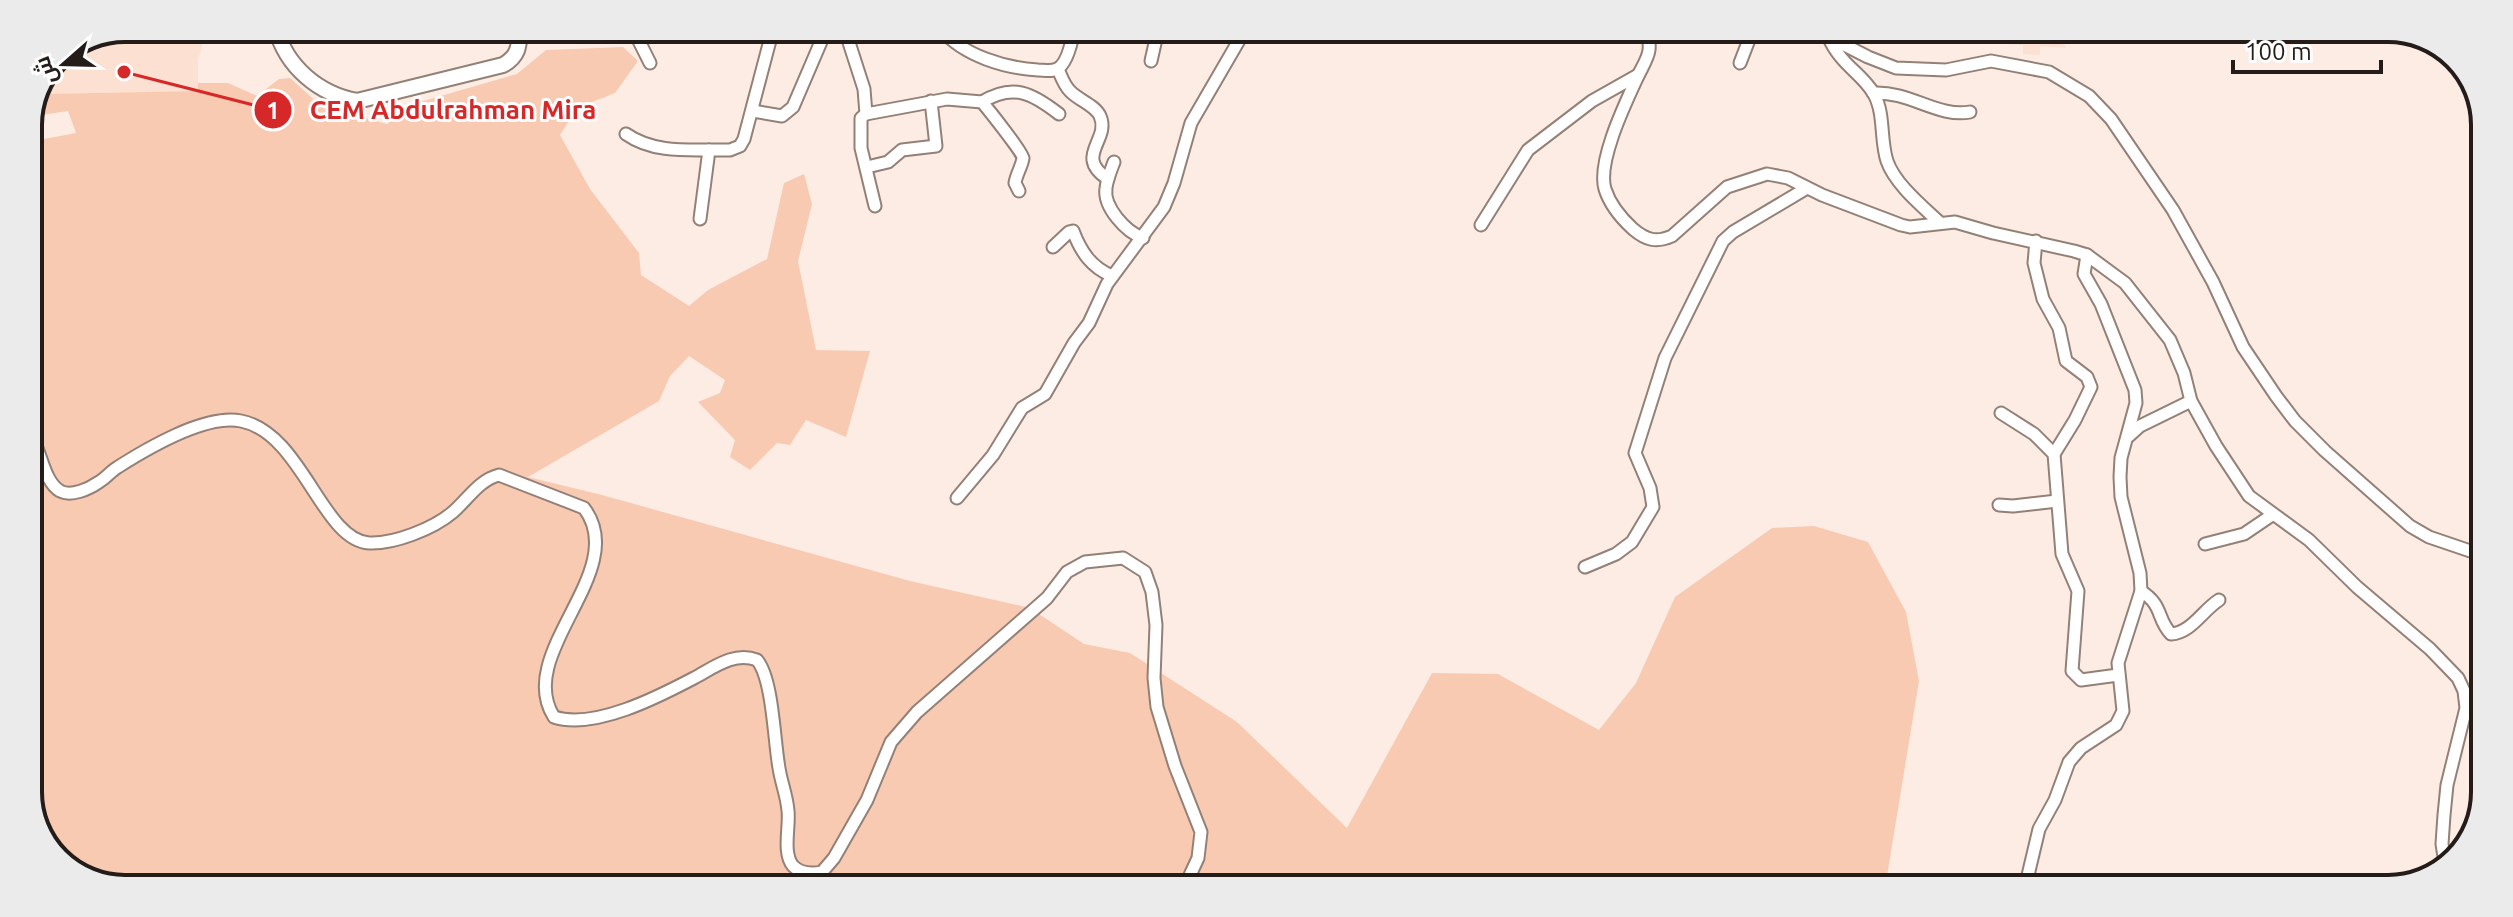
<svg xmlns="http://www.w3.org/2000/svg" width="2513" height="917" viewBox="0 0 2513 917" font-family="Ubuntu,Cairo,sans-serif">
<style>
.built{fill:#fce0d2}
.green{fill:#f9cab2}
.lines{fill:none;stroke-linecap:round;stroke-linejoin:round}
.minor-casing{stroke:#938077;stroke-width:15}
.major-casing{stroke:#938077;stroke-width:18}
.minor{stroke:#fff;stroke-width:11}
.major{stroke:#fff;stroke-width:14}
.rim{fill:none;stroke:#241c19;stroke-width:4}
.leader{fill:none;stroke:#d62828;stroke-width:3}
.callout-dot{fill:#d62828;stroke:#fdfdfd;stroke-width:3}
.mark-label{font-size:24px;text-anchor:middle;font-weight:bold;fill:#fff}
.callout-label{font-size:26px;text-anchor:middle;font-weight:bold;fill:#d62828;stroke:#fdfdfd;stroke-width:6;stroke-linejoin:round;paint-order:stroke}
</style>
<rect width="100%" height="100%" fill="#fcece3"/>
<!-- built -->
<g class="built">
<path d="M125,28H207L198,60V91L40,94L57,56Z"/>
<path d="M1835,32H2058L2066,48L2040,46V55L2023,54V45L1836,34Z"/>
</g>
<!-- green -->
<path class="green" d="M623,47L638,61L615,93L577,108L560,135L590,189L639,253L641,275L689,306L708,290L767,259L784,183L804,174L812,204L798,261L816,350L870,351L846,437L806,420L790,445L777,443L750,470L730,457L735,440L698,402L720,393L725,380L689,356L670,376L659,401L528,477L602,495L910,581L1030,608L1084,644L1130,653L1237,722L1347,828L1432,673L1498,674L1599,730L1636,683L1675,597L1772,528L1814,526L1868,542L1906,612L1919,681L1885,888L94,884L48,851L28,799V142L76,133L68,111L29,117L40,94L198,91V83H228L257,96L279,79L290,78L321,106L387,124L413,104L517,74L546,50Z"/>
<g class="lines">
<defs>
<g id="minor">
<path d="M639,29V41L650,63"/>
<path d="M845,30L864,89L866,114"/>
<path d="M942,30C964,56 1005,68 1038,70C1044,70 1051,72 1057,69C1067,64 1072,41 1074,30"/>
<path d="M1648,31C1648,37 1650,44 1649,50C1648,59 1641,69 1637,78C1625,104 1597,162 1605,189C1610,205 1621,218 1633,229C1646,240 1656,243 1672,236L1727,187L1767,174L1788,178L1822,195L1901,225L1910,227L1955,222L1993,233L2074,251L2087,255L2125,283L2170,340L2184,373L2191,401L2216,446L2249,496L2309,540L2357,587L2430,649L2458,678L2464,691L2466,708L2447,785L2444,815L2442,844L2446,869"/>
<path d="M1828,36C1841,66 1861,72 1874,94C1885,114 1880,140 1887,161C1895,184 1922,206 1939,222"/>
<path d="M1829,37L1868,57L1896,68L1946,70L1991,61L2049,72L2089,96L2111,119L2173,210L2213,282L2243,347L2276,396L2295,421L2325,451L2410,526L2429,537L2482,555"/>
<path d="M1151,61L1158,30"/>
<path d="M1740,63L1752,32"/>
<path d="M1058,69C1061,76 1064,85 1070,91C1078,100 1095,105 1100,116C1111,140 1073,156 1108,179"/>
<path d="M1873,93C1910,91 1938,118 1970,112"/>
<path d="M982,102C1013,83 1032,93 1059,114"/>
<path d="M753,111L782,116L793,107L826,30"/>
<path d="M626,134C656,155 694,149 730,150L740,146L744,139L773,29"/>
<path d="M1114,162C1111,170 1107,179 1106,188C1103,207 1126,232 1143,238"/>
<path d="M867,167L888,162L902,150L936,146L931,101"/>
<path d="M875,206L861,148V118L866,114L947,99L982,102C988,109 1023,153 1023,158C1022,166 1016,175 1015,183L1019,191"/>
<path d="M700,219L709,150"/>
<path d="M1481,225L1528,150L1592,101L1638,75"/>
<path d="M2036,241L2034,263L2043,299L2059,328L2066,361L2087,377L2091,387L2075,420L2054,454"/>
<path d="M1053,247L1069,232L1073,231C1081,252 1091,267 1112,276"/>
<path d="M2001,413L2034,434L2054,454L2062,554L2078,591L2072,671L2081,680L2118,675"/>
<path d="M28,433C42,448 42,480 60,491C71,497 89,489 99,482C106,478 111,471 118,467C148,448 205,414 241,421C302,433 322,540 369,543C394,544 433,529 453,512C468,499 479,480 499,475L584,508C632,571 513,653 554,717C594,730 658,697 694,678C713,668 734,651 757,660C773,679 774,741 779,768C781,782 787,796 788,811C790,826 782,853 793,866C801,874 812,874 822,872L834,858L867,800L891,742L917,712L1047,598L1067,572L1085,562L1123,558L1145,572L1152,592L1156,625L1154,678L1157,707L1175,766L1201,832L1198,858L1185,886"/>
<path d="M2129,436L2140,426L2191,401"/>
<path d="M957,498L993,455L1022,408L1045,394L1074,343L1089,323L1107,284L1164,207L1174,183L1191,123L1245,30"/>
<path d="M1999,505L2013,506L2057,501"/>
<path d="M2205,544L2244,534L2272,515"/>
<path d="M1585,567L1616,554L1632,542L1653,507L1650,488L1635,453L1665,358L1723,241L1733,232L1807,188"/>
<path d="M2141,591C2164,606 2156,618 2171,634C2191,633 2203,610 2219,600"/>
<path d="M2466,700L2481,698"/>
<path d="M2025,888L2039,829L2055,800L2069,762L2081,748L2116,725L2123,711L2118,663L2141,591L2140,573L2121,497L2120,477L2121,458L2136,403L2135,390L2101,304L2084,274L2087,255"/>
</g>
<path id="major" d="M276,28C286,67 319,94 357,101L503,65C519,56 519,46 520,29"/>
</defs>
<!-- minor casing -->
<use href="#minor" class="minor-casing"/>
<!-- major casing -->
<use href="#major" class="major-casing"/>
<!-- minor -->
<use href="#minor" class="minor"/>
<!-- major -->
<use href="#major" class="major"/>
</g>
<!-- crop -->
<path d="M0 0H2513V917H0ZM125 42H2388A83 83 0 0 1 2471 125V792A83 83 0 0 1 2388 875H125A83 83 0 0 1 42 792V125A83 83 0 0 1 125 42Z" fill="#ecebeb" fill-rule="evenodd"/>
<path class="rim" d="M125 42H2388A83 83 0 0 1 2471 125V792A83 83 0 0 1 2388 875H125A83 83 0 0 1 42 792V125A83 83 0 0 1 125 42Z"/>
<!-- callouts -->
<path class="leader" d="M124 72L273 110"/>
<g class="callout-dot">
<circle cx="124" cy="72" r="8"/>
<circle cx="273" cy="110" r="20"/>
</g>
<g class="mark-label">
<text x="273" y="119">1</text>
</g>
<g class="callout-label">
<text x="453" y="119">CEM Abdulrahman Mira</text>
</g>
<!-- north arrow -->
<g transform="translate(64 64) rotate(250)" stroke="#fdfdfd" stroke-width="6" paint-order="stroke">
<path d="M0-6L14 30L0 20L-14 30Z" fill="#241c19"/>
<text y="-12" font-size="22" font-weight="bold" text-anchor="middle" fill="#241c19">ش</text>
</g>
<!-- scale -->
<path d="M2233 60v12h148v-12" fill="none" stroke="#241c19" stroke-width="4"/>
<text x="2245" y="60" font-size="24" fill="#241c19" stroke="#fdfdfd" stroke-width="6" paint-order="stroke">100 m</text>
</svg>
